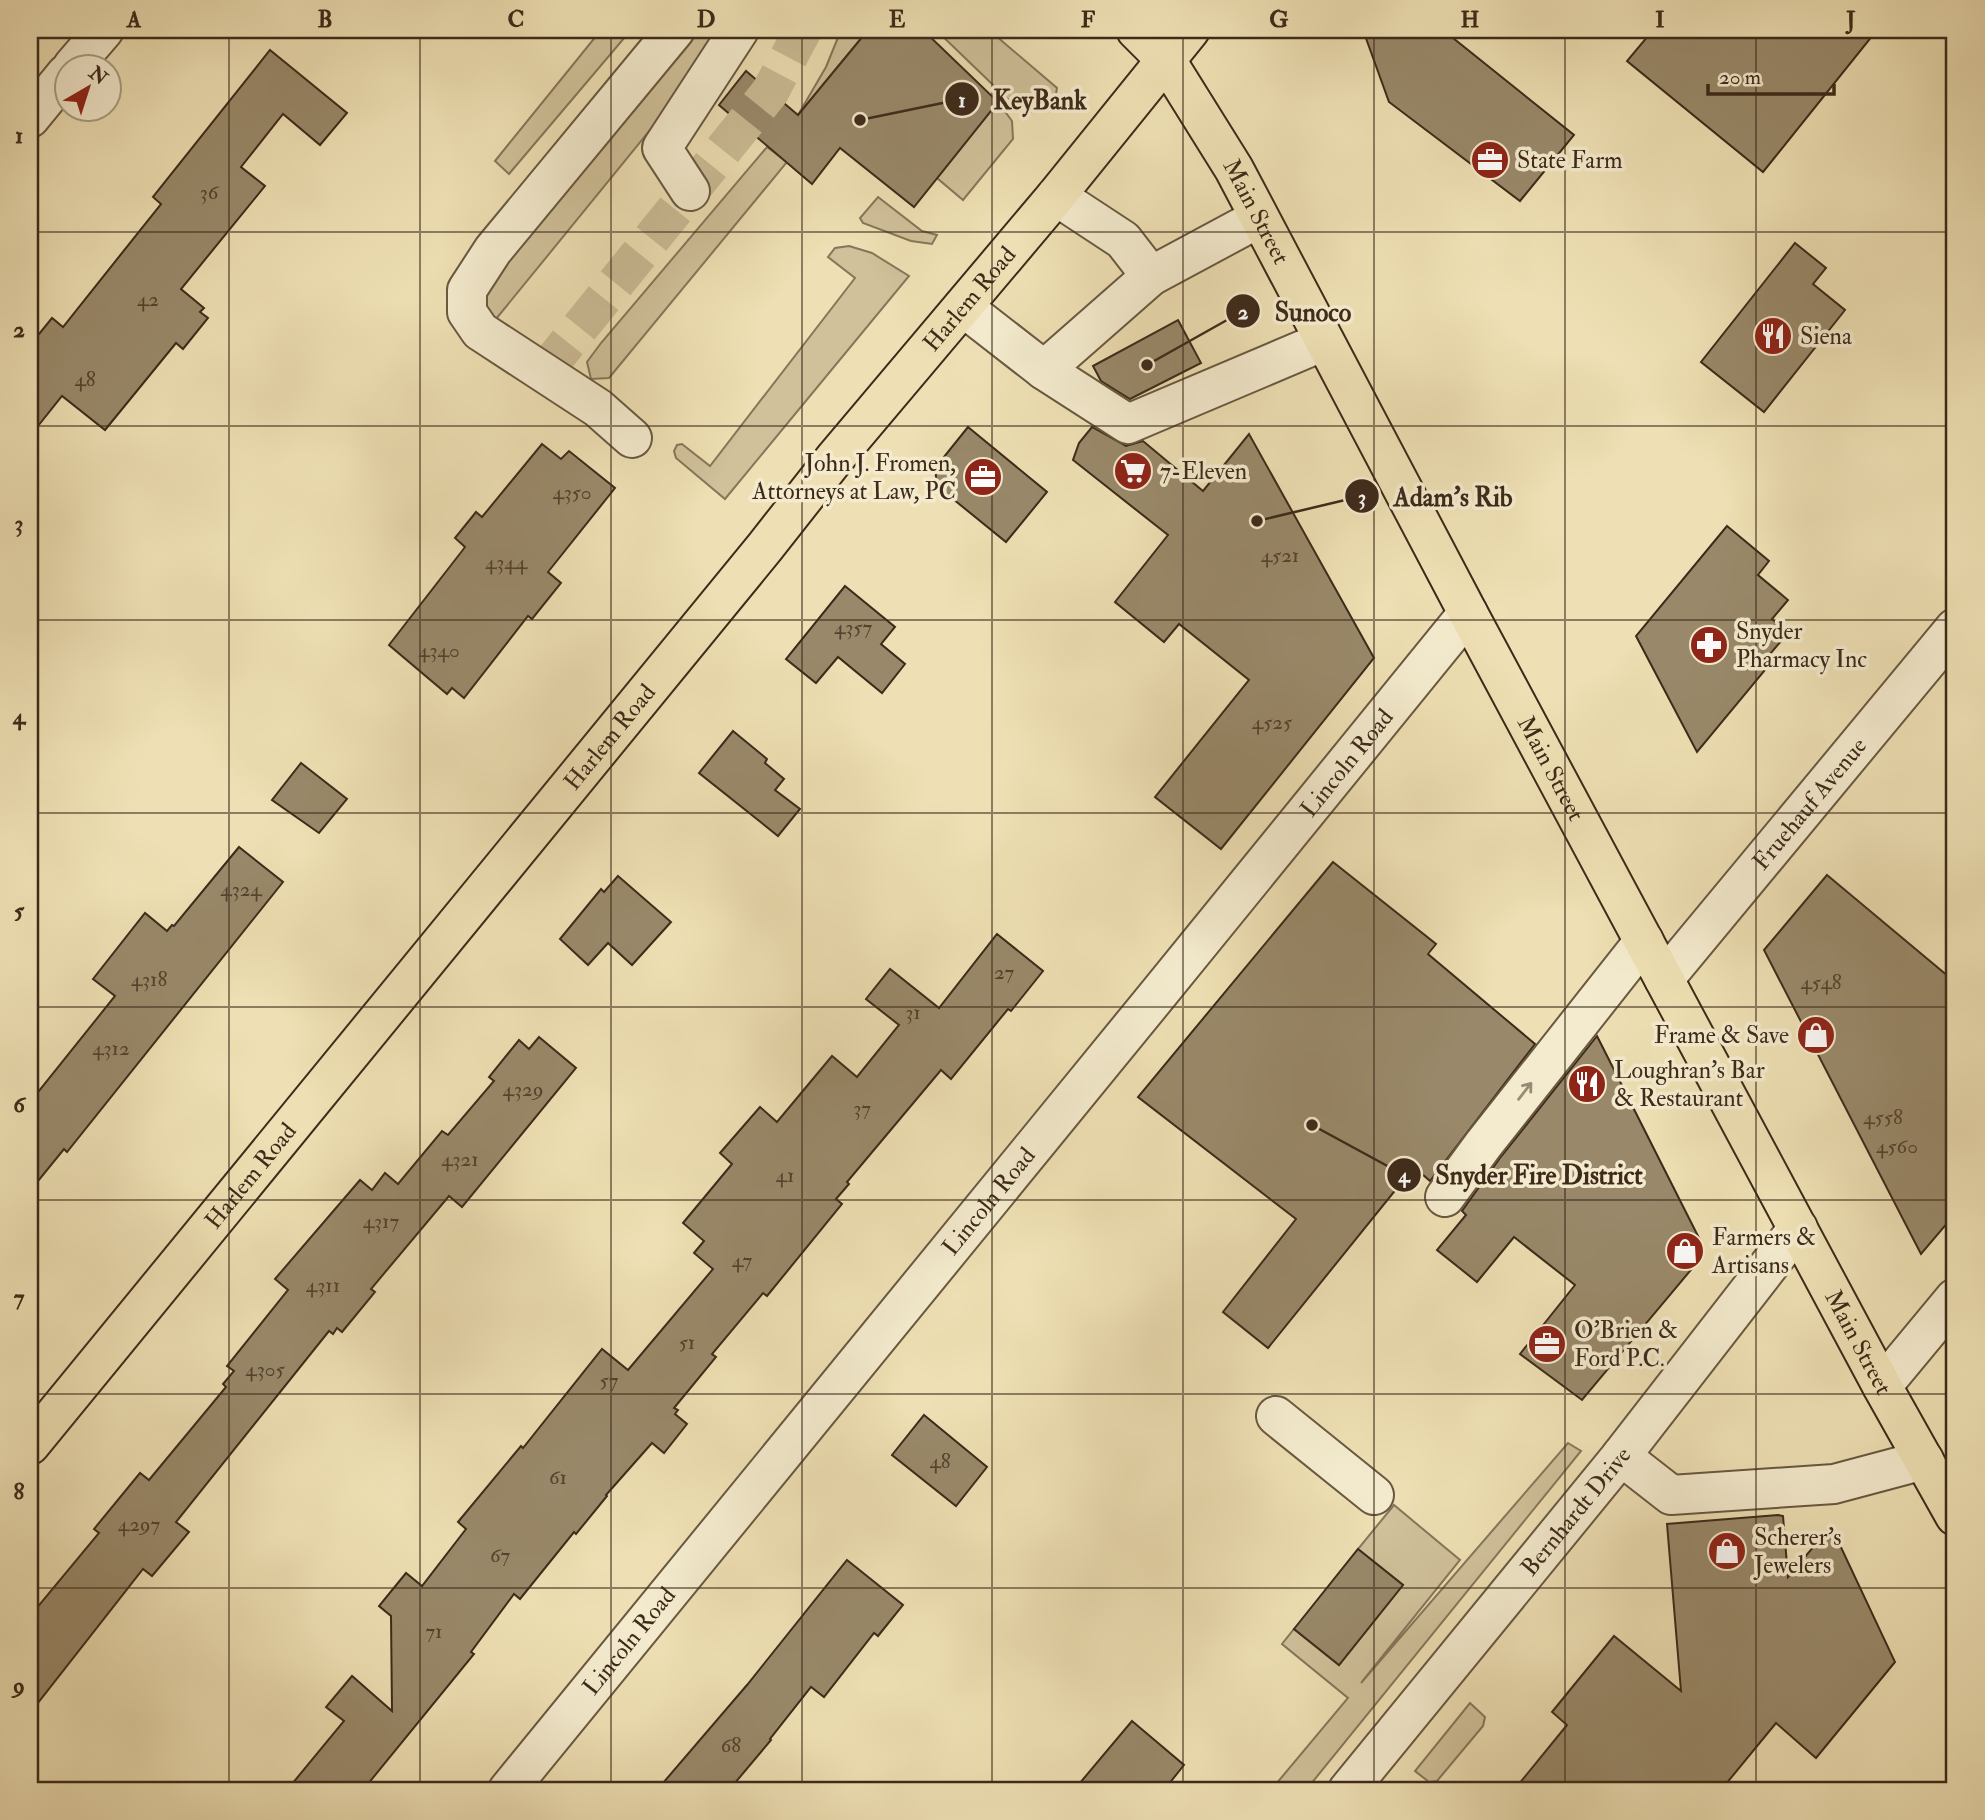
<svg xmlns="http://www.w3.org/2000/svg" width="1985" height="1820" viewBox="0 0 1985 1820" font-family="'IM FELL Double Pica',serif">
<style>
.green{fill:#d0c19a;stroke:#86765a;stroke-width:2}
.building{fill:#99896a;stroke:#3d2a1a;stroke-width:2}
.lines{fill:none;stroke-linecap:round;stroke-linejoin:round}
.minor-tunnel{stroke:#cbbc95;stroke-width:38;stroke-dasharray:38 19;stroke-linecap:butt}
.minor-casing{stroke:#695840;stroke-width:42}
.major-casing{stroke:#3d2a1a;stroke-width:42}
.minor{stroke:#f4ebce;stroke-width:38}
.major{stroke:#eee0b4;stroke-width:38}
.oneway{stroke:#988a74}
.grid{fill:none;stroke:#3d2a1a;stroke-width:2;stroke-opacity:0.55}
.labels{text-anchor:middle;stroke-width:7;stroke-linejoin:round;paint-order:stroke}
.number-label{font-size:21px;fill:#54422e}
.poi-label{font-size:24px;fill:#3d2a1a;stroke:#f4ebce;text-anchor:start}
.street-label{font-size:24px;fill:#3d2a1a;stroke:#f4ebce}
.leader{fill:none;stroke:#3d2a1a;stroke-width:2.5}
.callout-dot{fill:#3d2a1a;stroke:#f4ebce;stroke-width:2.5}
.mark-label{font-size:21px;text-anchor:middle;font-weight:bold;fill:#fff}
.callout-label{font-size:26px;text-anchor:middle;font-weight:bold;fill:#3d2a1a;stroke:#f4ebce;stroke-width:7;stroke-linejoin:round;paint-order:stroke}
.neatline{fill:none;stroke:#3d2a1a;stroke-width:2.5}
.grid-label{font-size:23px;text-anchor:middle;font-weight:bold;fill:#3d2a1a}
</style>
<rect width="100%" height="100%" fill="#eee0b4"/>
<filter id="stains"><feTurbulence type="fractalNoise" baseFrequency=".00286" numOctaves="4"/><feColorMatrix values="0 0 0 0 .2 0 0 0 0 .09 0 0 0 0 .02 0 0 0 .5 -.17"/></filter>
<radialGradient id="worn" r=".72"><stop offset=".6" stop-color="#630" stop-opacity="0"/><stop offset="1" stop-color="#630" stop-opacity=".3"/></radialGradient>
<!-- green -->
<g class="green">
<path d="M601,30H631L509,174L495,161Z"/>
<path d="M695,30H724L655,124L496,319L478,302L482,286Z"/>
<path d="M841,30H868L798,115L826,67Z"/>
<path d="M936,30H989L1057,88L1055,100L1031,112L1016,107Z"/>
<path d="M998,102L1012,121L1013,139L963,200L937,178Z"/>
<path d="M767,147L787,162L609,378L591,379L587,362L601,343Z"/>
<path d="M878,197L922,231L937,235L932,244L911,241L863,223L860,218Z"/>
<path d="M849,246L872,253L909,276L725,499L676,458L674,451L677,445L682,444L710,466L855,278L828,257L835,248Z"/>
<path d="M1568,1443L1581,1451L1306,1790H1271L1348,1698L1282,1644L1294,1629L1339,1665L1403,1585L1358,1549L1394,1505L1460,1560L1361,1683Z"/>
<path d="M1470,1703L1485,1717L1483,1726L1437,1781L1429,1782L1415,1771Z"/>
</g>
<!-- building -->
<g class="building">
<path d="M868,30H923L998,102L914,207L840,148L812,184L719,105L746,71L798,115Z"/>
<path d="M1363,30H1443L1574,135L1520,201L1389,102Z"/>
<path d="M1653,30H1877L1763,172L1627,61Z"/>
<path d="M270,50L347,113L320,145L283,114L241,167L265,186L181,289L204,308L200,312L208,318L183,349L176,343L105,430L62,396L30,436V345L52,318L63,327L161,204L153,197Z"/>
<path d="M1795,243L1826,268L1813,284L1845,310L1764,412L1701,362Z"/>
<path d="M1178,320L1201,363L1130,399L1101,381L1093,366Z"/>
<path d="M968,427L1047,492L1006,542L937,486L935,468Z"/>
<path d="M1092,427L1126,446L1143,441L1203,491L1249,434L1374,658L1221,849L1155,797L1249,680L1179,624L1164,642L1115,602L1168,535L1073,460L1079,443Z"/>
<path d="M542,444L561,459L569,451L615,488L548,572L561,583L532,619L528,616L464,698L452,688L447,694L389,645L462,551L465,547L455,538L476,512L482,517Z"/>
<path d="M1727,526L1769,561L1758,575L1788,600L1772,619L1788,633L1770,654L1775,658L1697,752L1636,636Z"/>
<path d="M845,586L895,627L881,644L905,664L882,693L838,657L816,683L786,659Z"/>
<path d="M733,731L767,759L765,763L784,779L775,790L800,809L778,836L699,773Z"/>
<path d="M301,763L347,799L319,833L272,800Z"/>
<path d="M239,847L283,882L67,1152L64,1149L30,1191V1102L115,996L93,979L145,913L167,931L172,925L174,926Z"/>
<path d="M1333,862L1436,944L1428,954L1535,1044L1430,1181L1414,1167L1268,1348L1223,1312L1296,1219L1138,1097Z"/>
<path d="M1827,875L1955,982V1214L1921,1254L1764,950Z"/>
<path d="M618,876L671,922L632,965L608,943L588,965L560,939L601,889L604,892Z"/>
<path d="M997,934L1043,971L1011,1011L1008,1009L951,1079L941,1070L847,1182L849,1184L836,1199L842,1204L767,1296L763,1293L712,1354L716,1357L674,1408L678,1410L675,1414L687,1424L664,1453L652,1443L606,1495L607,1496L576,1534L574,1532L520,1599L514,1594L471,1652L474,1654L363,1790H287L344,1721L326,1707L352,1676L392,1711L391,1616L379,1606L406,1573L422,1586L466,1529L458,1522L521,1446L523,1448L602,1349L628,1370L713,1269L694,1253L704,1241L683,1223L732,1164L720,1153L760,1107L777,1122L832,1056L857,1077L899,1025L866,999L890,969L939,1008Z"/>
<path d="M1597,1036L1702,1244L1700,1259L1582,1400L1520,1354L1575,1285L1514,1237L1477,1282L1437,1250L1466,1215L1462,1211L1500,1158Z"/>
<path d="M539,1037L576,1068L462,1207L449,1196L371,1289L375,1292L342,1332L337,1328L333,1334L329,1331L176,1522L189,1532L152,1576L143,1569L30,1713V1616L99,1533L94,1529L140,1473L149,1480L226,1387L223,1384L234,1371L227,1366L288,1290L275,1279L360,1180L372,1190L385,1173L398,1184L442,1131L448,1135L494,1081L489,1077L519,1040L529,1049Z"/>
<path d="M924,1415L987,1467L956,1506L892,1455Z"/>
<path d="M1778,1515L1783,1516L1788,1577L1831,1526L1895,1662L1816,1758L1776,1723L1721,1790H1514L1567,1725L1552,1712L1614,1636L1681,1691L1667,1524Z"/>
<path d="M1358,1549L1403,1585L1339,1665L1294,1629Z"/>
<path d="M847,1560L903,1605L878,1636L874,1633L824,1697L811,1687L770,1739L771,1740L729,1790H657L747,1685Z"/>
<path d="M1132,1721L1184,1765L1164,1790H1074Z"/>
</g>
<g class="lines">
<!-- minor-tunnel -->
<path class="minor-tunnel" d="M544,372L770,92L803,30"/>
<defs>
<g id="minor">
<path d="M73,66L104,30"/>
<path d="M30,118L66,74"/>
<path d="M690,191L662,148L739,30"/>
<path d="M1151,276L1259,218"/>
<path d="M963,307L1044,370L1151,276L1123,240L1056,196"/>
<path d="M1044,370L1128,424L1324,341"/>
<path d="M632,438L598,408L480,331L467,312V290L493,250L675,30"/>
<path id="s1" d="M1664,979L1955,628"/>
<path d="M1445,1197L1483,1145L1644,941"/>
<path d="M1882,1386L1955,1298"/>
<path d="M1276,1416L1374,1495"/>
<path d="M1621,1456L1671,1495L1834,1484L1924,1460"/>
<path id="s2" d="M508,1790C826,1397 1150,1007 1468,613"/>
<path id="s3" d="M1348,1790L1621,1456L1798,1228"/>
</g>
<g id="major">
<path id="s4" d="M1136,30L1166,60L1234,169L1468,613L1882,1386L1955,1516"/>
<path id="s5" d="M30,1445L765,547L835,458L1056,196L1190,30"/>
</g>
</defs>
<!-- minor casing -->
<use href="#minor" class="minor-casing"/>
<!-- major casing -->
<use href="#major" class="major-casing"/>
<!-- minor -->
<use href="#minor" class="minor"/>
<!-- major -->
<use href="#major" class="major"/>
</g>
<!-- one-way arrows -->
<defs><path id="oneway-shaft" d="M-6 0H5M1.5-3L5.5 0L1.5 3" fill="none" stroke-width="1.6" stroke-linecap="round" stroke-linejoin="round" transform="scale(1.75)"/></defs>
<use class="oneway" href="#oneway-shaft" transform="translate(1525 1091) rotate(-52)"/>
<!-- grid -->
<path class="grid" d="M229,30V1790M420,30V1790M611,30V1790M802,30V1790M992,30V1790M1183,30V1790M1374,30V1790M1565,30V1790M1756,30V1790M30,232H1955M30,426H1955M30,620H1955M30,813H1955M30,1007H1955M30,1200H1955M30,1394H1955M30,1588H1955"/>
<!-- icons -->
<defs>
<symbol id="office-disc" viewBox="-11 -11 22 22"><circle r="9.5" fill="#8f2418" stroke="#f4ebce"/><path d="M-6-3h4V-5.5h4V-3h4V5H-6ZM-1-4.5V-3h2v-1.5ZM-6 0V1H6V0Z" fill="#fff"/></symbol>
<symbol id="restaurant-disc" viewBox="-11 -11 22 22"><circle r="9.5" fill="#8f2418" stroke="#f4ebce"/><path d="M-5-6h1v4h1v-4h1v4h1v-4h1v5L-1.5 .5V6h-2V.5L-5-1ZM5-6V6H3V1.5H1.5Q1.5-4 5-6Z" fill="#fff"/></symbol>
<symbol id="supermarket-disc" viewBox="-11 -11 22 22"><circle r="9.5" fill="#8f2418" stroke="#f4ebce"/><path d="M-6-5.5h2.5l.6 2H6L4.5 2H-2.5L-4.4-4H-6ZM-1.5 3.2a1.3 1.3 0 1 0 .1 0ZM3 3.2a1.3 1.3 0 1 0 .1 0Z" fill="#fff"/></symbol>
<symbol id="pharmacy-disc" viewBox="-11 -11 22 22"><circle r="9.5" fill="#8f2418" stroke="#f4ebce"/><path d="M-2-6h4v4h4v4h-4v4h-4v-4h-4v-4h4Z" fill="#fff"/></symbol>
<symbol id="shop-disc" viewBox="-11 -11 22 22"><circle r="9.5" fill="#8f2418" stroke="#f4ebce"/><path d="M-5-2.5h2.3a2.7 3.5 0 0 1 5.4 0H5L5.5 6h-11ZM-1.5-2.5h3a1.5 2.3 0 0 0-3 0Z" fill="#fff"/></symbol>
</defs>
<g fill-rule="evenodd">
<use href="#office-disc" x="1468" y="138" width="44" height="44"/>
<use href="#restaurant-disc" x="1751" y="314" width="44" height="44"/>
<use href="#supermarket-disc" x="1111" y="449" width="44" height="44"/>
<use href="#office-disc" x="961" y="455" width="44" height="44"/>
<use href="#pharmacy-disc" x="1687" y="623" width="44" height="44"/>
<use href="#shop-disc" x="1794" y="1013" width="44" height="44"/>
<use href="#restaurant-disc" x="1565" y="1062" width="44" height="44"/>
<use href="#shop-disc" x="1663" y="1229" width="44" height="44"/>
<use href="#office-disc" x="1525" y="1322" width="44" height="44"/>
<use href="#shop-disc" x="1705" y="1529" width="44" height="44"/>
</g>
<g class="labels">
<!-- number labels -->
<g class="number-label">
<text x="209" y="199">36</text>
<text x="148" y="306">42</text>
<text x="85" y="386">48</text>
<text x="572" y="499">4350</text>
<text x="1280" y="562">4521</text>
<text x="506" y="569">4344</text>
<text x="853" y="634">4357</text>
<text x="439" y="657">4340</text>
<text x="1272" y="729">4525</text>
<text x="241" y="896">4324</text>
<text x="1004" y="979">27</text>
<text x="149" y="986">4318</text>
<text x="1821" y="989">4548</text>
<text x="913" y="1019">31</text>
<text x="111" y="1055">4312</text>
<text x="523" y="1096">4329</text>
<text x="862" y="1115">37</text>
<text x="1883" y="1124">4558</text>
<text x="1897" y="1153">4560</text>
<text x="460" y="1166">4321</text>
<text x="785" y="1182">41</text>
<text x="381" y="1228">4317</text>
<text x="742" y="1267">47</text>
<text x="323" y="1292">4311</text>
<text x="687" y="1349">51</text>
<text x="265" y="1376">4305</text>
<text x="609" y="1387">57</text>
<text x="940" y="1468">48</text>
<text x="558" y="1484">61</text>
<text x="139" y="1531">4297</text>
<text x="500" y="1562">67</text>
<text x="434" y="1638">71</text>
<text x="731" y="1752">68</text>
</g>
<!-- poi labels -->
<g class="poi-label">
<text x="1517" y="168">State Farm</text>
<text x="1800" y="344">Siena</text>
<text x="956" y="471" text-anchor="end">John J. Fromen,<tspan x="956" dy="28">Attorneys at Law, PC</tspan></text>
<text x="1160" y="479">7-Eleven</text>
<text x="1736" y="639">Snyder<tspan x="1736" dy="28">Pharmacy Inc</tspan></text>
<text x="1789" y="1043" text-anchor="end">Frame &amp; Save</text>
<text x="1614" y="1078">Loughran's Bar<tspan x="1614" dy="28">&amp; Restaurant</tspan></text>
<text x="1712" y="1245">Farmers &amp;<tspan x="1712" dy="28">Artisans</tspan></text>
<text x="1574" y="1338">O'Brien &amp;<tspan x="1574" dy="28">Ford P.C.</tspan></text>
<text x="1754" y="1545">Scherer's<tspan x="1754" dy="28">Jewelers</tspan></text>
</g>
<!-- street labels -->
<g class="street-label">
<text dy="8" stroke="none"><textPath href="#s4" startOffset="219">Main Street</textPath></text>
<text dy="8" stroke="none"><textPath href="#s5" startOffset="1482">Harlem Road</textPath></text>
<text dy="8" stroke="none"><textPath href="#s5" startOffset="915">Harlem Road</textPath></text>
<text dy="8" stroke="none"><textPath href="#s2" startOffset="1326">Lincoln Road</textPath></text>
<text dy="8" stroke="none"><textPath href="#s4" startOffset="849">Main Street</textPath></text>
<text dy="8" stroke="none"><textPath href="#s1" startOffset="228">Fruehauf Avenue</textPath></text>
<text dy="8" stroke="none"><textPath href="#s5" startOffset="348">Harlem Road</textPath></text>
<text dy="8" stroke="none"><textPath href="#s2" startOffset="760">Lincoln Road</textPath></text>
<text dy="8" stroke="none"><textPath href="#s4" startOffset="1500">Main Street</textPath></text>
<text dy="8" stroke="none"><textPath href="#s3" startOffset="360">Bernhardt Drive</textPath></text>
<text dy="8" stroke="none"><textPath href="#s2" startOffset="192">Lincoln Road</textPath></text>
</g>
</g>
<!-- callouts -->
<path class="leader" d="M860 120L962 99M1147 365L1243 311M1257 521L1362 496M1312 1125L1404 1175"/>
<g class="callout-dot">
<circle cx="860" cy="120" r="7"/>
<circle cx="1147" cy="365" r="7"/>
<circle cx="1257" cy="521" r="7"/>
<circle cx="1312" cy="1125" r="7"/>
<circle cx="962" cy="99" r="18"/>
<circle cx="1243" cy="311" r="18"/>
<circle cx="1362" cy="496" r="18"/>
<circle cx="1404" cy="1175" r="18"/>
</g>
<g class="mark-label">
<text x="962" y="107">1</text>
<text x="1243" y="319">2</text>
<text x="1362" y="504">3</text>
<text x="1404" y="1182">4</text>
</g>
<g class="callout-label">
<text x="1040" y="109">KeyBank</text>
<text x="1313" y="321">Sunoco</text>
<text x="1453" y="506">Adam's Rib</text>
<text x="1539" y="1184">Snyder Fire District</text>
</g>
<!-- margin -->
<rect width="1985" height="1820" fill="none" stroke="#eee0b4" stroke-width="77"/>
<!-- north arrow -->
<g transform="translate(88 88) rotate(39)"><circle r="33" fill="#f4ebce" stroke="#ab9e86" stroke-width="2"/>
<path d="M0-5L12 26L0 18L-12 26Z" fill="#8f2418"/>
<text y="-10" font-size="19" font-weight="bold" text-anchor="middle" fill="#3d2a1a">N</text>
</g>
<!-- scale -->
<path d="M1708 84v10h126v-10" fill="none" stroke="#3d2a1a" stroke-width="3.5"/>
<text x="1719" y="84" font-size="21" fill="#3d2a1a" stroke="#f4ebce" stroke-width="5" paint-order="stroke">20 m</text>
<rect x="38" y="38" width="1908" height="1744" class="neatline"/>
<g class="grid-label">
<text x="134" y="27">A</text>
<text x="325" y="27">B</text>
<text x="516" y="27">C</text>
<text x="706" y="27">D</text>
<text x="897" y="27">E</text>
<text x="1088" y="27">F</text>
<text x="1279" y="27">G</text>
<text x="1470" y="27">H</text>
<text x="1660" y="27">I</text>
<text x="1851" y="27">J</text>
<text x="19" y="143">1</text>
<text x="19" y="337">2</text>
<text x="19" y="531">3</text>
<text x="19" y="724">4</text>
<text x="19" y="918">5</text>
<text x="19" y="1112">6</text>
<text x="19" y="1305">7</text>
<text x="19" y="1499">8</text>
<text x="19" y="1693">9</text>
</g>
<rect width="100%" height="100%" filter="url(#stains)"/>
<rect width="100%" height="100%" fill="url(#worn)"/>
</svg>
